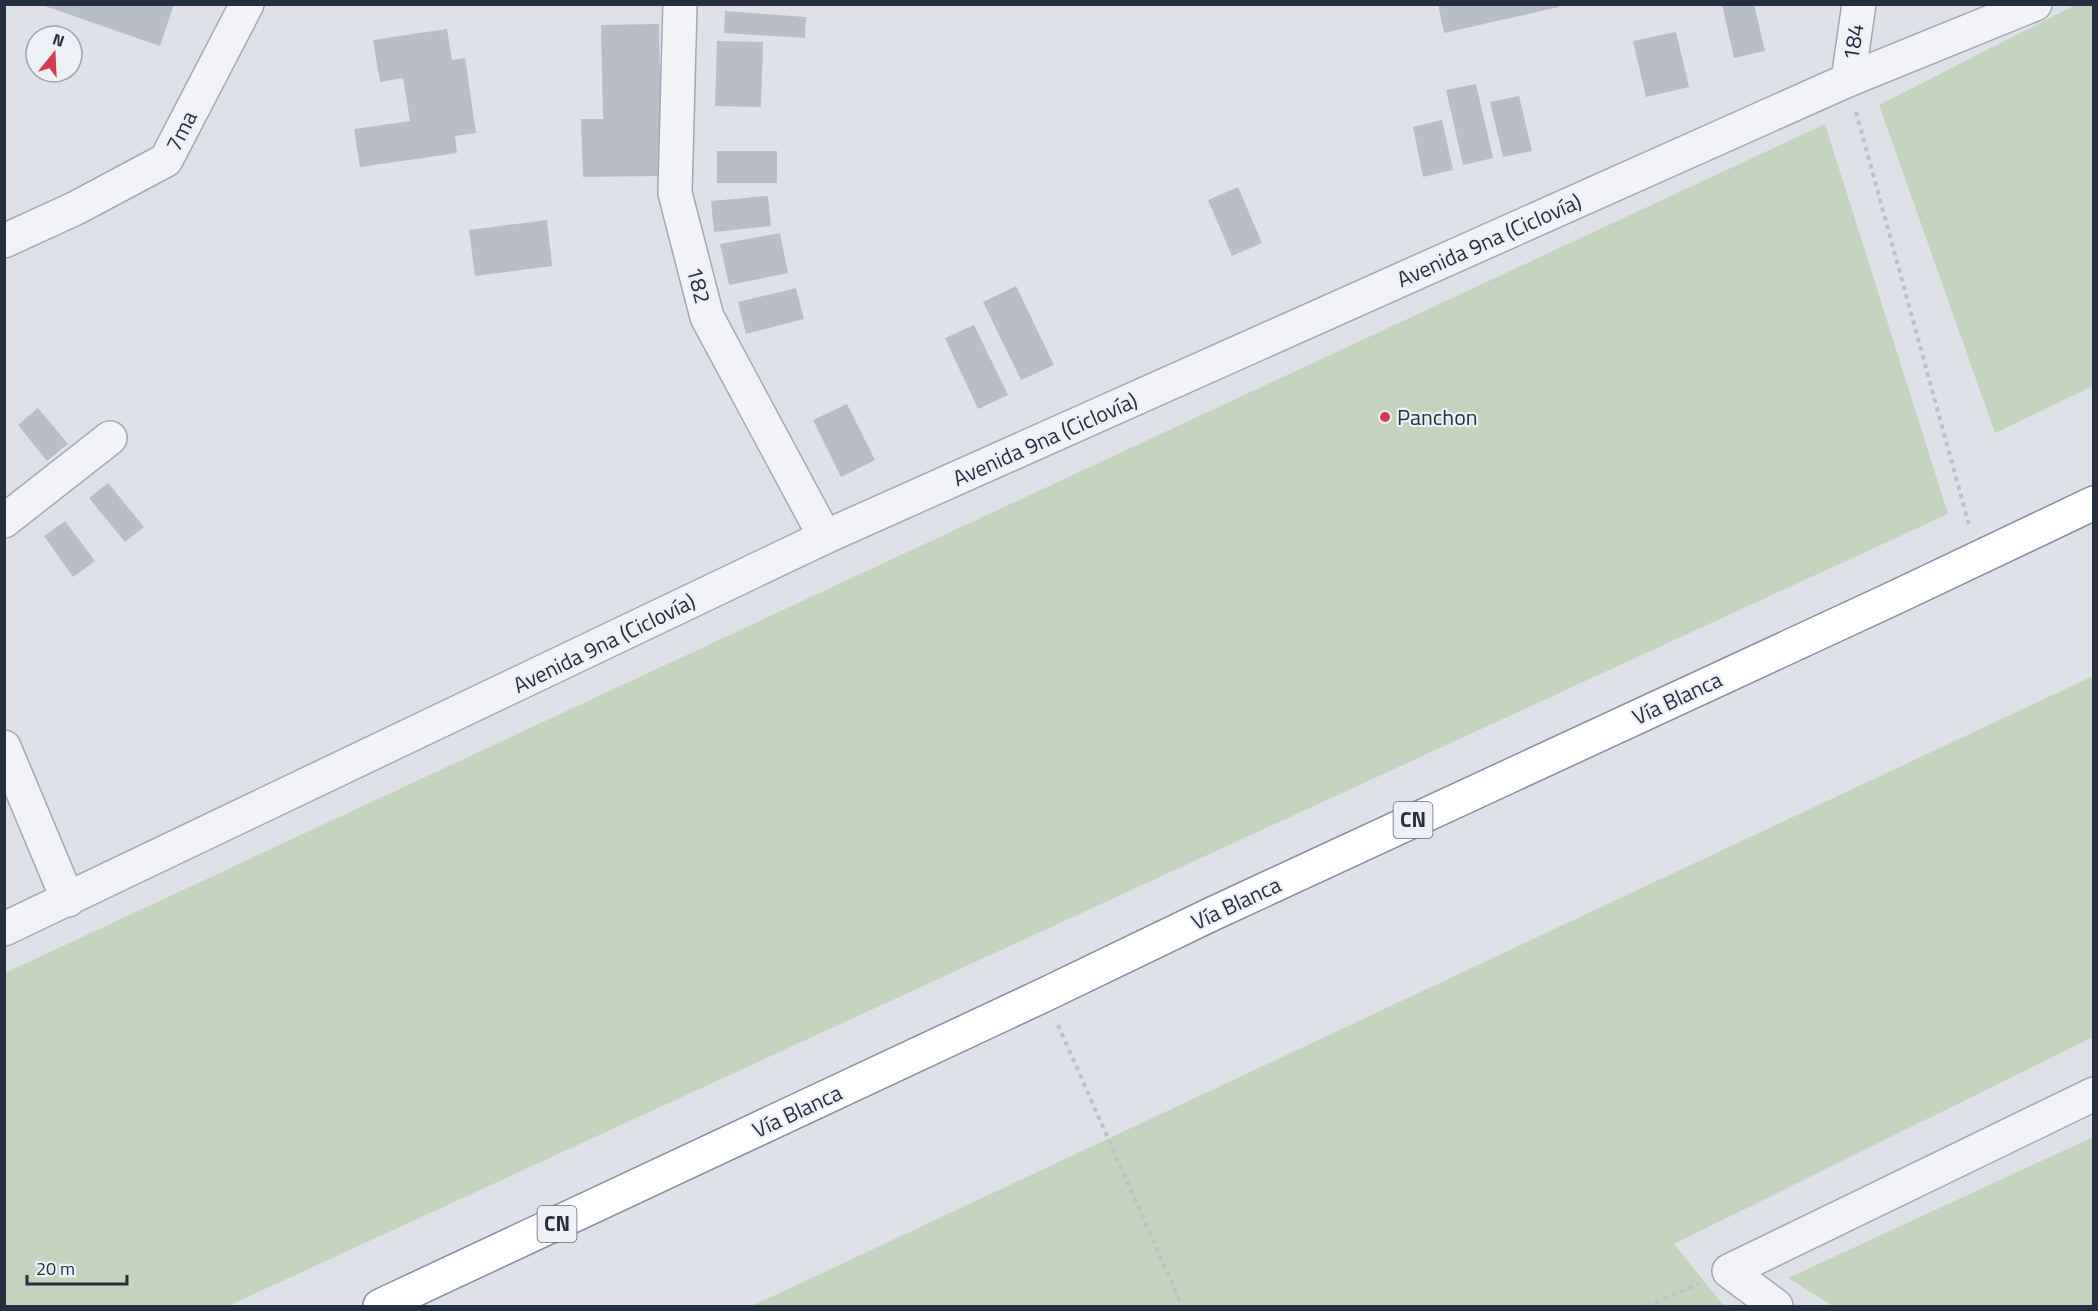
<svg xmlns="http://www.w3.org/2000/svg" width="2098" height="1311" viewBox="0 0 2098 1311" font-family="'Titillium Web',sans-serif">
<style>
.green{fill:#c3d3be}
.building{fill:#b8bdc8}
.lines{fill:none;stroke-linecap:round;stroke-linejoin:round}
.minor-casing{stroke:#a3a9b2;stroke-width:36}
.highway-casing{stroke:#848ea0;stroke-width:36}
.path{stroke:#bcc0c7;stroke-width:4;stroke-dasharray:4.5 4.5;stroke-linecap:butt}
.minor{stroke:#f1f3f6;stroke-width:33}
.highway{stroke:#fff;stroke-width:33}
.poi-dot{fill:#d53b4c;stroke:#edf1f6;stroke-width:2}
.labels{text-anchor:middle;stroke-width:4.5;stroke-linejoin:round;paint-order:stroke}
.shield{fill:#edf1f6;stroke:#626977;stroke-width:1.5}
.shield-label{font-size:21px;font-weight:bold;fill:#262f40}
.street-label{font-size:22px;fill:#262f40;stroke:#edf1f6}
.poi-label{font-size:22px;fill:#262f40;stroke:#edf1f6;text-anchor:start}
</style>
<rect width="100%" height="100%" fill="#dee2e8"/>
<!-- green -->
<g class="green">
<path d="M2075,5H2094L2093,386L1995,433L1879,105Z"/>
<path d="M1825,124L1948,514L228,1306H5V973Z"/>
<path d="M2093,676V1037L1674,1244L1724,1306H752Z"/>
<path d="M2093,1137V1306H1833L1788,1278Z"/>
</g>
<!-- building -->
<g class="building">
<path d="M39,4H174L160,46Z"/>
<path d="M1438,4H1558L1559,7L1444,33Z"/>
<path d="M1722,4H1754L1765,51L1734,58Z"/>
<path d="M725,11L806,17L805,38L724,33Z"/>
<path d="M659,24L662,176L583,177L581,119H603L601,25Z"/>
<path d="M447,29L452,60L465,58L476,133L455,136L457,153L360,167L354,129L410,121L403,78L380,82L373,40Z"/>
<path d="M1676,32L1689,87L1646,97L1633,41Z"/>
<path d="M717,41L763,42L761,107L715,106Z"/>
<path d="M1476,84L1493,158L1463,165L1446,90Z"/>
<path d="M1519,96L1532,151L1503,157L1490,102Z"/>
<path d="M1442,120L1453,170L1423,177L1413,127Z"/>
<rect x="717" y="151" width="60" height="32"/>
<path d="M1238,187L1262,243L1232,256L1208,200Z"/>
<path d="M768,196L771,226L714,232L711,201Z"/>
<path d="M547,220L552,266L475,276L469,230Z"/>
<path d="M780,233L788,273L729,285L720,244Z"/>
<path d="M1016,286L1054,365L1021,380L983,302Z"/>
<path d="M796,288L804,319L746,334L738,302Z"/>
<path d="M974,325L1008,395L978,409L945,338Z"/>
<path d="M847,404L875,460L841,477L813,420Z"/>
<path d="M38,408L68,444L47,461L18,425Z"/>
<path d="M108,483L144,527L125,542L89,498Z"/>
<path d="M65,521L95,561L73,577L44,536Z"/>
</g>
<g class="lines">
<defs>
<g id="minor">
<path d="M680,4L675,193L707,317L825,537"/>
<path d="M1848,80L1859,4"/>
<path d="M4,241L76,208L166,160L247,4"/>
<path d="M4,521L110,438"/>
<path d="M4,747L68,900"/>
<path d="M4,929L825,537L1848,80L2035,4"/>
<path d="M1776,1306L1729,1271L2094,1094"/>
</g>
<path id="highway" d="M380,1306L1044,995L1212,914L1894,598L2094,503"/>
</defs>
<!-- minor casing -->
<use href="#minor" class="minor-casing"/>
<!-- highway casing -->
<use href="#highway" class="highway-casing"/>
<!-- path -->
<g class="path">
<path d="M1856,112L1969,525"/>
<path d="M1058,1025L1182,1306"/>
<path d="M1647,1306L1699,1284"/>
</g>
<!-- minor -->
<use href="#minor" class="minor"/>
<!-- highway -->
<use href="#highway" class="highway"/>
</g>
<!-- markers -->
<circle class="poi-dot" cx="1385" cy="417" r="6"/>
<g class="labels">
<!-- shield labels -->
<g class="shield">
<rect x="1393.5" y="802" width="39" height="36" rx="4.5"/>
<rect x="537.5" y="1206" width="39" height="36" rx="4.5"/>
</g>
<g class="shield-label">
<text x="1413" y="827">CN</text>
<text x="557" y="1231">CN</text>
</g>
<!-- street labels -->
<g class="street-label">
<text transform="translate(1853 42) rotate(-81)" y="8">184</text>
<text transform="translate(181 131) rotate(-63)" y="8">7ma</text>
<text transform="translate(1489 240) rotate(-24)" y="8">Avenida 9na (Ciclovía)</text>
<text transform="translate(699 285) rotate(75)" y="8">182</text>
<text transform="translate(1045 439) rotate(-24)" y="8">Avenida 9na (Ciclovía)</text>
<text transform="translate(604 643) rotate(-26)" y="8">Avenida 9na (Ciclovía)</text>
<text transform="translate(1677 698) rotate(-25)" y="8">Vía Blanca</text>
<text transform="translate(1236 903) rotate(-25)" y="8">Vía Blanca</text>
<text transform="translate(797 1111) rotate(-25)" y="8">Vía Blanca</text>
</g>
<!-- poi labels -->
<g class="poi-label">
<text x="1397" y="425">Panchon</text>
</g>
</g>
<!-- border -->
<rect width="2098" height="1311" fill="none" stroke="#262f40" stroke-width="12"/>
<!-- north arrow -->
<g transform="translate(54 54) rotate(18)"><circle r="28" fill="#edf1f6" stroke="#9da3ad" stroke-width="1.5"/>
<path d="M0-4.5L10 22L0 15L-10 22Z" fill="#d53b4c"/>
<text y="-9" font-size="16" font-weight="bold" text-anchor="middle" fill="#262f40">N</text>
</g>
<!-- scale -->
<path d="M27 1275v9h100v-9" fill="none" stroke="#262f40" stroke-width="3"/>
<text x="36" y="1275" font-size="18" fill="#262f40" stroke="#edf1f6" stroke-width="4.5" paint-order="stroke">20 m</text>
</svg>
